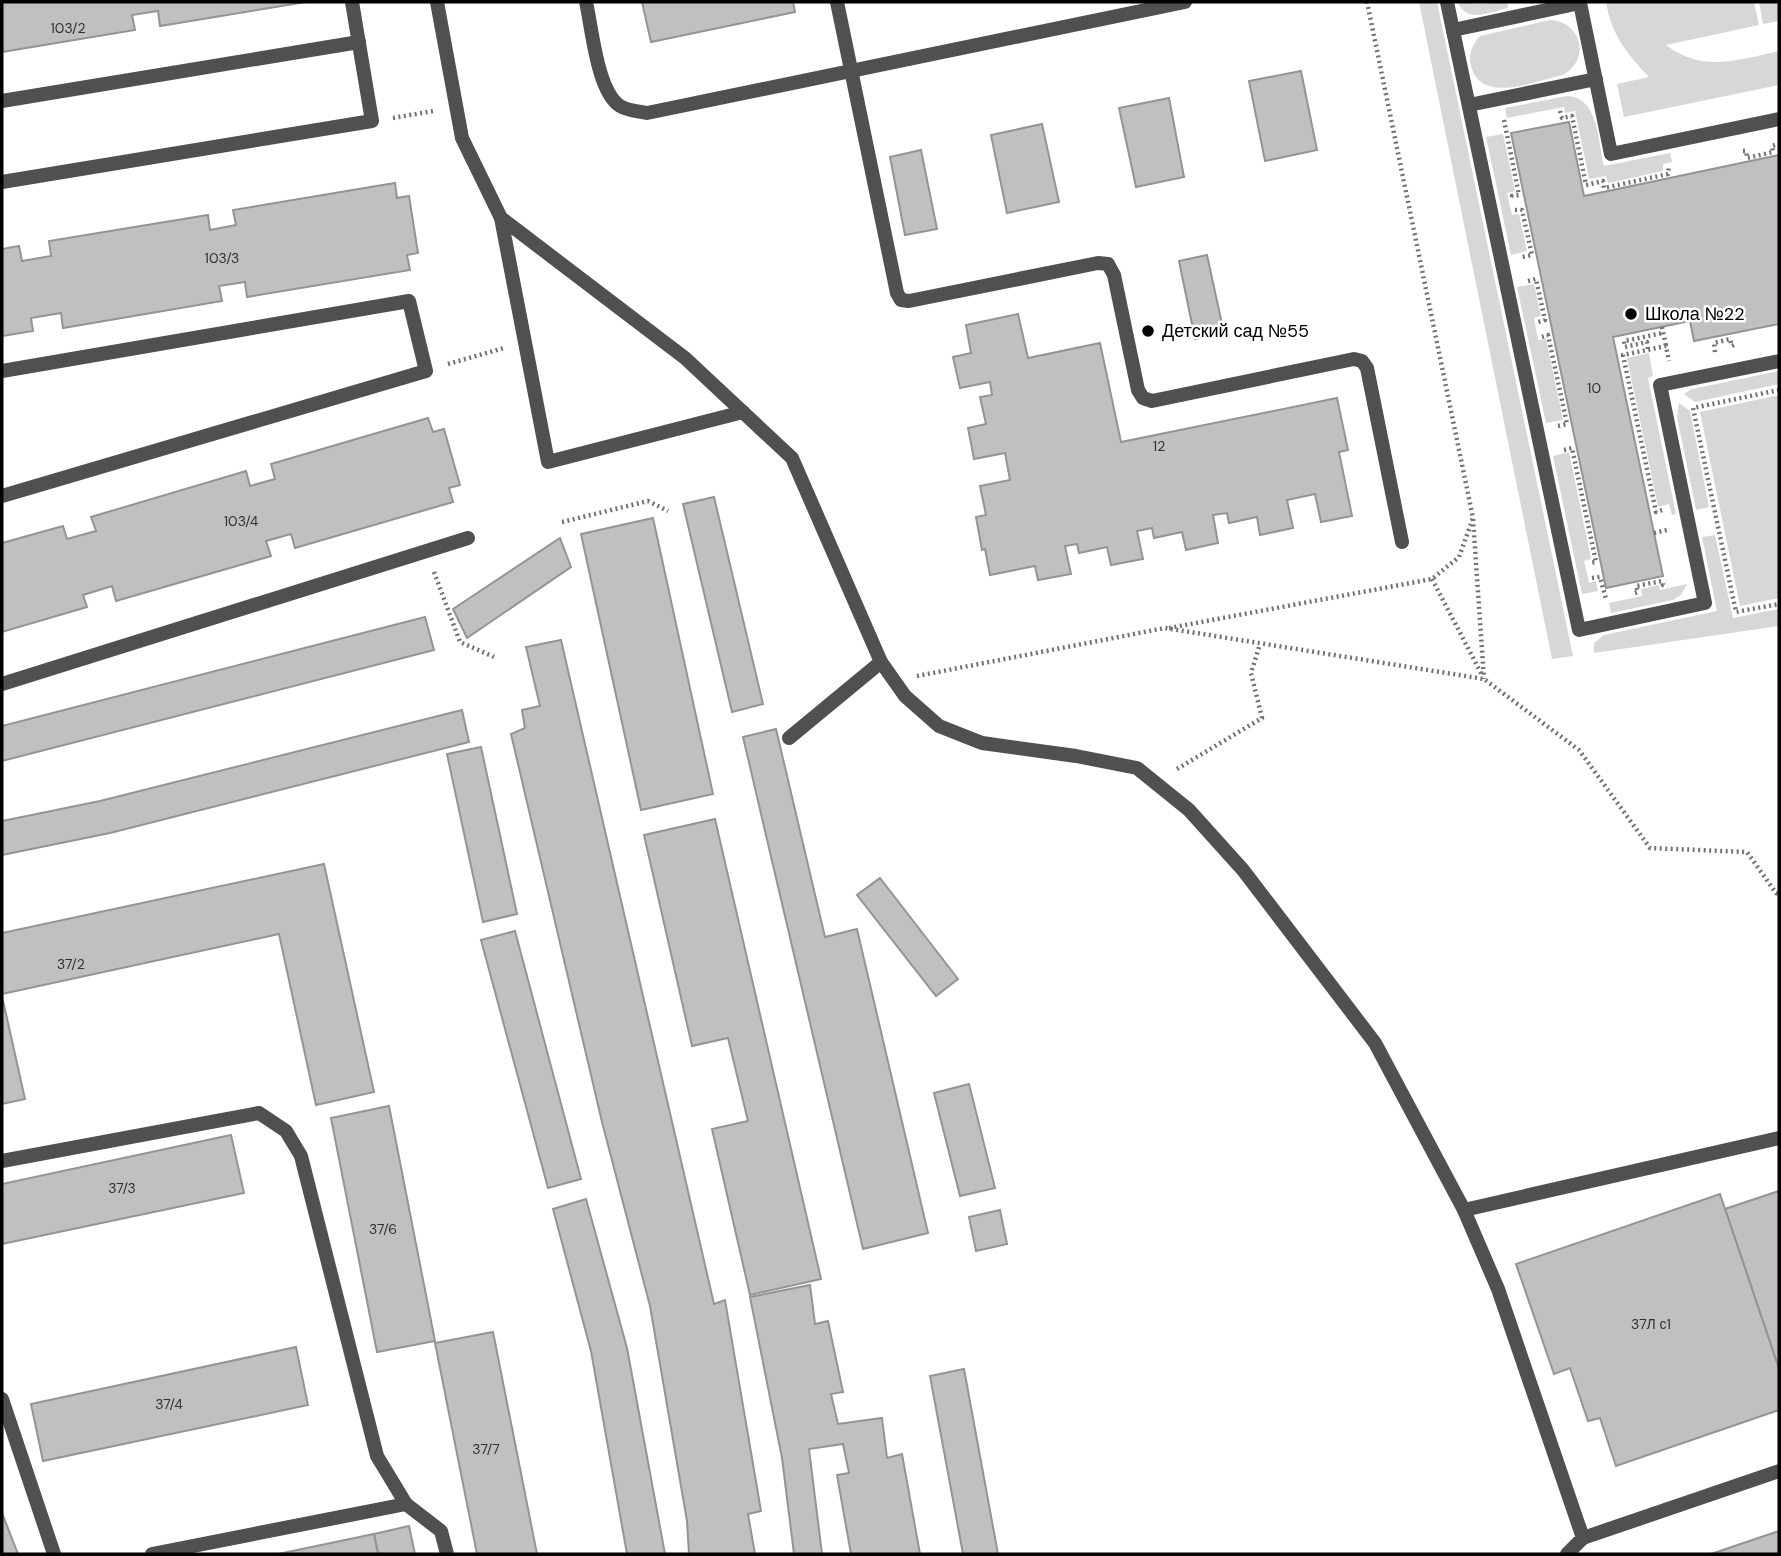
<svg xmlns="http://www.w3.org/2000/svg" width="1781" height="1556" viewBox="0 0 1781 1556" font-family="'DM Sans',sans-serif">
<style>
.green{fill:#d7d7d7}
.building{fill:#c0c0c0;stroke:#949494;stroke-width:2}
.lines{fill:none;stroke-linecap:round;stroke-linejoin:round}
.path{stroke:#727272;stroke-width:4.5;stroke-dasharray:2 3.5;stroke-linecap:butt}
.service{stroke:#505050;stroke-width:14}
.poi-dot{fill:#000;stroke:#fff;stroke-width:2.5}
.labels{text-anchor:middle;stroke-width:5;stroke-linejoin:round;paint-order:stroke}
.number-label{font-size:14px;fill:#303030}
.poi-label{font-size:18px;fill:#000;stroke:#fff;text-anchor:start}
</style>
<rect width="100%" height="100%" fill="#fff"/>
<!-- green -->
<g class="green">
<path d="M1419,2H1437L1573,656L1552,659Z"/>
<path d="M1458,2L1481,4L1507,2L1508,8C1490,12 1466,24 1458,2Z"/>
<path d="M1606,2H1754L1759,25L1666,45C1703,73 1738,60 1779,51V85L1624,117L1617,84L1649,77C1627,54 1611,34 1606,2Z"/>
<path d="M1759,2H1779V21L1763,24Z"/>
<path d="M1550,20C1582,22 1591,59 1563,75C1535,81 1481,105 1471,66C1468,54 1472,45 1480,36Z"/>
<path d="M1567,96C1599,97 1598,142 1604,166L1670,153L1672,162L1663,164V171L1608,183L1606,176L1589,179L1575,111L1565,113L1564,107L1507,118L1505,108Z"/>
<path d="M1503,134L1515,191L1507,193L1512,215L1519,214L1527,251L1511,255L1486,137Z"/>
<path d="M1534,284L1541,316L1534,318L1538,340L1546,339L1563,420L1546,423L1517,287Z"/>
<path d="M1649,353L1653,376L1648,378L1676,514L1672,515L1669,504L1658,507L1627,358Z"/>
<path d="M1779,371V384L1695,402L1684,394L1692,389Z"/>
<path d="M1779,395V598L1740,606L1700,412Z"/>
<path d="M1679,403L1690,411L1709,507L1696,510L1677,417Z"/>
<path d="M1569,452L1591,559L1584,561L1589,583L1596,581L1598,591L1582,594L1553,456Z"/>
<path d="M1715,535L1733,618L1779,609V626L1594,653V643L1604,635L1717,611L1702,537Z"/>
<path d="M1687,584L1681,595L1673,600L1611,613L1609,603L1642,596L1641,589L1659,585L1660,590Z"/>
</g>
<!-- building -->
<g class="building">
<path d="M2,2H306L160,26L158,11L132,15L135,30L2,52Z"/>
<path d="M642,2H793L795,12L651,42Z"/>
<path d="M1301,71L1317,150L1265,161L1249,81Z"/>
<path d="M1169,98L1184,177L1136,187L1119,108Z"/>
<path d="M1569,122L1584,196L1779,155V324L1694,341L1690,321L1613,337L1663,576L1606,588L1511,133Z"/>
<path d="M1042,124L1059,202L1007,213L991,135Z"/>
<path d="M921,150L937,229L905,235L890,157Z"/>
<path d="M395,183L397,198L409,196L418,253L407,255L410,270L247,297L245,282L219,286L222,301L63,328L61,313L31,318L33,331L2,336V249L19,246L22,261L51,256L49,241L208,215L210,230L236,225L233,210Z"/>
<path d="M1207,255L1224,333L1195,339L1179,261Z"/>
<path d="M1018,314L1028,358L1100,343L1121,442L1337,398L1348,450L1339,452L1352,516L1321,522L1315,494L1287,500L1293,528L1260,535L1257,517L1229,523L1227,513L1213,515L1218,543L1186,550L1182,532L1154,538L1152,528L1137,531L1143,559L1111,565L1107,547L1079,553L1077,544L1065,546L1071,574L1038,580L1035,566L990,575L985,549L982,550L976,517L986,515L980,486L1010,480L1005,453L974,459L968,428L986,424L980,397L992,395L990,382L960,388L953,357L971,353L966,325Z"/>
<path d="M428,418L433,432L444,429L460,485L449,488L453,502L295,548L291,534L266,541L271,556L116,601L112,586L83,595L87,607L2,632V543L63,526L67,539L96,531L91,517L246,471L250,486L275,479L271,464Z"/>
<path d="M714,497L763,704L732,712L683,504Z"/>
<path d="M653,518L713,794L641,810L581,534Z"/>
<path d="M560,538L571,567L467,638L453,609Z"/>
<path d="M425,617L434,650L2,761V726Z"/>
<path d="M561,640L714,1304L725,1300L761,1511L748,1514L755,1554H689L687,1521L650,1306L602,1122L511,734L525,728L522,710L540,706L526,647Z"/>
<path d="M462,710L469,742L110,833L2,855V821L100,801Z"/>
<path d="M776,729L825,937L857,929L928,1233L863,1249L743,737Z"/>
<path d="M481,747L517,914L483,922L447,754Z"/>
<path d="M715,819L821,1279L750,1295L712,1129L748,1121L728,1038L692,1046L644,835Z"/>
<path d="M324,864L374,1092L316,1105L279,934L2,994V933Z"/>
<path d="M880,878L958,979L936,996L857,895Z"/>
<path d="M515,931L581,1179L548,1188L481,940Z"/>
<path d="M2,996L25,1099L2,1104Z"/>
<path d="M969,1084L995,1188L960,1196L934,1093Z"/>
<path d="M389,1106L435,1341L377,1352L331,1118Z"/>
<path d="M231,1135L244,1193L2,1244V1184Z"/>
<path d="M1779,1191V1369L1725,1209Z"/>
<path d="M1720,1194L1779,1369V1410L1616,1466L1600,1418L1588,1421L1570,1368L1554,1374L1516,1264Z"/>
<path d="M586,1199L627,1348L665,1554H627L591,1351L553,1209Z"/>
<path d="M1000,1210L1007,1244L976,1251L969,1217Z"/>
<path d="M810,1285L815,1324L828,1321L843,1392L831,1394L838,1424L882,1418L887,1458L902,1454L920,1554H851L837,1475L849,1473L843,1444L809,1449L822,1554H794L782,1458L750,1297Z"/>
<path d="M493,1332L537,1554H477L435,1343Z"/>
<path d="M296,1347L308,1405L43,1461L31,1404Z"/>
<path d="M964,1369L998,1554H963L930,1376Z"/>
<path d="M2,1513L18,1554H2Z"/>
<path d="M409,1526L415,1554H378L374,1534Z"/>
<path d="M1779,1531V1554H1711Z"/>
<path d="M374,1534L378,1554H278Z"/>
</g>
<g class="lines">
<!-- path -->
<g class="path">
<path d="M1560,111L1562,118L1572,116L1586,185L1603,181L1604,188L1668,174L1669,166"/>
<path d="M393,118L433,111"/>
<path d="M1504,120L1519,195L1512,196L1513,198"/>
<path d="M1743,151H1746L1747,158L1773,152L1772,146L1775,145"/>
<path d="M1515,210H1522L1532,255L1522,257"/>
<path d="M1528,281L1536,279L1545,320L1538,322"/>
<path d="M1662,327L1666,346"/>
<path d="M1542,337L1548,335L1567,424L1558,426"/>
<path d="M1648,349L1647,342L1625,347L1624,341L1663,333"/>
<path d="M1715,352L1714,343L1730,339L1732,346L1734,345"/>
<path d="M448,364L504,348"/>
<path d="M1779,390L1693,408L1736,612L1779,604"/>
<path d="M1564,450L1572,448L1596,562L1589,563"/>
<path d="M1662,510L1656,512L1623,355L1666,346L1669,361"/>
<path d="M1473,519L1484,679"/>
<path d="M562,522L648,501L668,511"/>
<path d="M1654,533L1667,530"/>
<path d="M434,572L460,642L494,657"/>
<path d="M1592,578L1600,577L1606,599"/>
<path d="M1432,579L1482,675"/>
<path d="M1635,593L1638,592L1636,586L1662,581L1663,585L1667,584"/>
<path d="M1169,628L1432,579L1459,557L1473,518L1367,2"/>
<path d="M917,676L1165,628L1484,679L1579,750L1650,848L1747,852L1776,893L1779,894"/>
<path d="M1177,769L1262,718L1251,673L1260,644"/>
</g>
<!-- service -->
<g class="service">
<path d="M437,2L462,138L501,218L685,358L792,458L881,662L905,696L939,726L982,743L1076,756L1137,768L1189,810L1243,870L1375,1043L1464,1210L1498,1289L1583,1538L1567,1554"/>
<path d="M586,2C592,28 597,91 620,106C628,111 638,111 647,113L1185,2"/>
<path d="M837,2L897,293L901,300L909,301L1098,263L1108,264L1114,275L1138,390L1143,398L1152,401L1354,359L1362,361L1367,368L1402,542"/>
<path d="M1447,2L1579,630L1705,603L1660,385L1779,361"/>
<path d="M1453,30L1580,3L1611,154L1779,119"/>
<path d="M2,101L359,42"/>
<path d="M1469,105L1596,79"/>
<path d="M2,182L372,121L352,2"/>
<path d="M501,218L548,462L743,412"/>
<path d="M2,371L409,301L426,371L2,496"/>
<path d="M2,684L468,538"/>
<path d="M789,738L881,662"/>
<path d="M2,1161L259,1113L286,1131L301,1156L377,1456L406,1504L441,1531L447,1554"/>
<path d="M1464,1210L1779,1138"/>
<path d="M2,1399L54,1554"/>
<path d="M1583,1538L1779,1471"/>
<path d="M152,1554L406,1504"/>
</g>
</g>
<!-- markers -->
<g class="poi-dot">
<circle cx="1631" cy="314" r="7"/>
<circle cx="1148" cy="331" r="7"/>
</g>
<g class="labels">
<!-- number labels -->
<g class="number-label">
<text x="68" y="33">103/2</text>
<text x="222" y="263">103/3</text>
<text x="1594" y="393">10</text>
<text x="1159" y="451">12</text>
<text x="241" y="526">103/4</text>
<text x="71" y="969">37/2</text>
<text x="122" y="1193">37/3</text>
<text x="383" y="1234">37/6</text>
<text x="1651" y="1329">37Л с1</text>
<text x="169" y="1409">37/4</text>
<text x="486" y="1454">37/7</text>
</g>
<!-- poi labels -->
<g class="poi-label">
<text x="1645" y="320">Школа №22</text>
<text x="1162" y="337">Детский сад №55</text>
</g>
</g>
<!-- border -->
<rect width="1781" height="1556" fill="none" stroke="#000000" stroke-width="7"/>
</svg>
